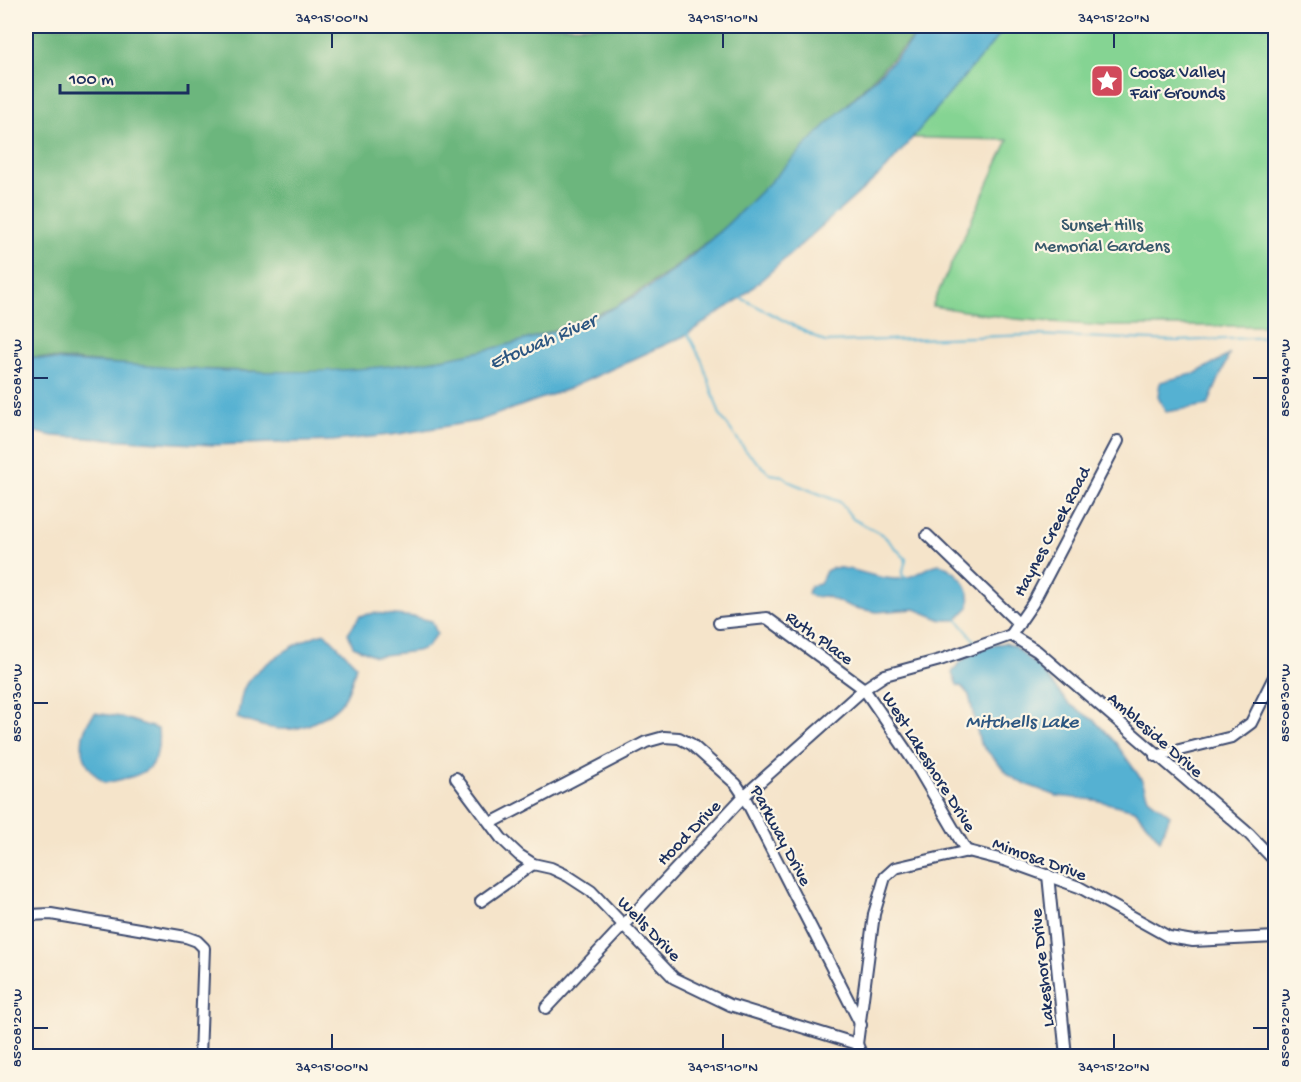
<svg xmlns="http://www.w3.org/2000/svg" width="1301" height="1082" viewBox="0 0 1301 1082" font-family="'Gochi Hand',sans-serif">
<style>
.green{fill:#85d493;stroke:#508278;stroke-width:1.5}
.forest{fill:#6cb67d;stroke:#44726e;stroke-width:1.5}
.water{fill:#54b1d2;stroke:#387098;stroke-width:1.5}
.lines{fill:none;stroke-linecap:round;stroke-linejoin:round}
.stream{stroke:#54b1d2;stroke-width:2}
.street-casing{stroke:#3c4a6e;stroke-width:14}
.street{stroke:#fff;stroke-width:10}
.ticks{fill:none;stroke:#1b2f5e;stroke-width:2}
.labels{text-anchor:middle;stroke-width:4.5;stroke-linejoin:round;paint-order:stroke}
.poi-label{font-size:18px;fill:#1b2f5e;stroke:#fcf5e5;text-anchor:start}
.park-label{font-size:18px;fill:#36586b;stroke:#fcf5e5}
.street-label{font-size:18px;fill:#1b2f5e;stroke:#fcf5e5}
.water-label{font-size:20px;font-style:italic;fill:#2c5681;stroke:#fcf5e5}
.neatline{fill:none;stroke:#1b2f5e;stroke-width:2}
.ticks-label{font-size:15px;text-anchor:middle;fill:#1b2f5e}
</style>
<rect width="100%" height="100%" fill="#fcf5e5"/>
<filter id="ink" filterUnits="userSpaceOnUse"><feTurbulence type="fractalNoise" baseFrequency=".0167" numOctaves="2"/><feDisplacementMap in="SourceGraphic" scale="12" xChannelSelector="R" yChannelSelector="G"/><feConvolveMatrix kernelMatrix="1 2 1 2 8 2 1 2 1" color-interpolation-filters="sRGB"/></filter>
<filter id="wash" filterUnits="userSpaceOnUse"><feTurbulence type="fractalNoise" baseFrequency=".008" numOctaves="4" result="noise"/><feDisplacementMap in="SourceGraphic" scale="24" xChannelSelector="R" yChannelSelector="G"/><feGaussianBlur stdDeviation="1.35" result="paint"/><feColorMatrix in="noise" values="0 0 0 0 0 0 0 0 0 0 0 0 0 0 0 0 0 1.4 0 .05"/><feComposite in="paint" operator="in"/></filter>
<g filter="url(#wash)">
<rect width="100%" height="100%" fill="#f5e4ca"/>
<!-- green -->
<path class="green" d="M990,26H1275V326H1103L1015,319L932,306L1008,140L886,137Z"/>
<!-- forest -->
<path class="forest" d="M26,26H924L736,218L670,271L615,307L535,337L480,352L418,364L361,371L301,373L166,368L26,356Z"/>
<!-- water -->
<g class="water">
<path d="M924,26H1007L886,169L741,298L684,336L568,389L478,421L399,434L332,441L213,445L53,436L26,430V356C60,363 97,362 133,365C261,376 389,377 514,343C548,334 583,323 615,307C697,265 756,195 820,131C854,97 894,64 924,26Z"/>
<path d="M1229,355L1208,405L1166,412L1158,397L1160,382L1196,373Z"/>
<path d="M940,564C958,572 973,586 969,607L956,620H942L915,609L877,612L854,608L825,596L813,597L808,594L810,586L820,584L826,571L832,568C853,566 875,580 897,579C917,578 924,566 940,564Z"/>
<path d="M374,613L415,617L432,621L437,634L427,647L417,651L375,656L353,646L348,633L360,616Z"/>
<path d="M325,633L356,665C353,678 349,694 340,704C330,715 307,728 292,729C273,731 255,724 237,718C240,709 240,695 245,686C256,666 303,638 325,633Z"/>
<path d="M1005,643L1014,646L1040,669L1068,703L1095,721L1115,742L1142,780L1148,798L1170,815L1160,840L1135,810L1095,800L1057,796L1020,782L1009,775L980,743L969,695L962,687L957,685L952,673C960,657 987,644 1005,643Z"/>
<path d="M95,713L121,717L158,729C162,773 142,775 105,783C80,765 74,737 95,713Z"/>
</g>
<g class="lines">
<!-- stream -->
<g class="stream">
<path d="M741,298L825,342L1034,335L1177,341L1276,337"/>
<path d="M687,332L702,361L720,415L746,451L770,474L783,476L792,483L840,502L853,519L883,535L906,559L902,575L906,578"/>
<path d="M957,619L977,644"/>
</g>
</g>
</g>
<g filter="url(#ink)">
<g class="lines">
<defs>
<g id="street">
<path d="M927,535L1019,624"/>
<path d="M719,623L767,618L864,689L916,765L967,852"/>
<path d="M1011,635L1037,651L1249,834L1276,862"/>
<path d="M1011,635L1033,603L1118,441"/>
<path d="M1155,756L1232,737L1251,723L1276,673"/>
<path d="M456,778L501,838L519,855L533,864L551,868L568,876L591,891L674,978L730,1005L857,1044"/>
<path d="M491,823L646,742L664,737L679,738L691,744L736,784L744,796L861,1025"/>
<path d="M1048,875L1066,1056"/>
<path d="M481,901L533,864"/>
<path d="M26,920L29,915L51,914L186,937L197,941L204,948L200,1056"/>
<path d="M546,1008L744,796L864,689L885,675L940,660L1011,635"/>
<path d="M857,1044L874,914L885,877L895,868L968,851L1007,861L1079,887L1169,937L1193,941L1276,937"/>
<path d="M857,1044L862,1056"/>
</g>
</defs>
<!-- street casing -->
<use href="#street" class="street-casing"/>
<!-- street -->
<use href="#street" class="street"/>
</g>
</g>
<!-- ticks -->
<path class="ticks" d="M332,33V48M723,33V48M1114,33V48M33,378H48M1253,378H1268M33,703H48M1253,703H1268M33,1028H48M1253,1028H1268M332,1034V1049M723,1034V1049M1114,1034V1049"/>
<!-- icons -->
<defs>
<symbol id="sight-square" viewBox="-11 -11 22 22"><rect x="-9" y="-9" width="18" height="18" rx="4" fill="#d1495b" stroke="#fcf5e5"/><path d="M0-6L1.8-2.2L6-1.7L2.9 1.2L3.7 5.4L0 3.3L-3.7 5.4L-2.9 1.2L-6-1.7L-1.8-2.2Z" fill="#fff"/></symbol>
</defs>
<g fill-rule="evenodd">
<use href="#sight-square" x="1088" y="62" width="38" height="38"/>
</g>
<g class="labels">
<!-- poi labels -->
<g class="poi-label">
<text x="1130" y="77">Coosa Valley<tspan x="1130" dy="21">Fair Grounds</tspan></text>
</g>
<!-- park labels -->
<g class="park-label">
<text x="1102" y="230">Sunset Hills<tspan x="1102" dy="21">Memorial Gardens</tspan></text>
</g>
<!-- street labels -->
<g class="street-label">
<text transform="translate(1051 531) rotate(-62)" y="6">Haynes Creek Road</text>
<text transform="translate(820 637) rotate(36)" y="6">Ruth Place</text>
<text transform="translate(1156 734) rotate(41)" y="6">Ambleside Drive</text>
<text transform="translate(930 761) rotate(58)" y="6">West Lakeshore Drive</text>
<text transform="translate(688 832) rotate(-46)" y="6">Hood Drive</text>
<text transform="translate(782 835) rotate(62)" y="6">Parkway Drive</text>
<text transform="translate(1040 858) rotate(20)" y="6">Mimosa Drive</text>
<text transform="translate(650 928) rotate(46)" y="6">Wells Drive</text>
<text transform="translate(1041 968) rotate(-96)" y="6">Lakeshore Drive</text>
</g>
<!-- water labels -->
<g class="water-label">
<text transform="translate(542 340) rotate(-23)" y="7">Etowah River</text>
<text x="1022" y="727">Mitchells Lake</text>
</g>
</g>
<!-- margin -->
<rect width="1301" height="1082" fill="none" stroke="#fcf5e5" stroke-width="66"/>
<!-- scale -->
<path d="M60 84v9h128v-9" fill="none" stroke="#1b2f5e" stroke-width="3"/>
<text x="69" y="84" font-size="18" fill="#1b2f5e" stroke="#fcf5e5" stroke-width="4.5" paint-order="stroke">100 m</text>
<rect x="33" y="33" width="1235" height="1016" class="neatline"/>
<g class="ticks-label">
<text x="332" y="22">34°15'00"N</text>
<text x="723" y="22">34°15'10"N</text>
<text x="1114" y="22">34°15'20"N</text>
<text transform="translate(1284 378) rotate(-90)" y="5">85°08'40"W</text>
<text transform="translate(16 378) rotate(-90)" y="5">85°08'40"W</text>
<text transform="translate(1284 703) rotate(-90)" y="5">85°08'30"W</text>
<text transform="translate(16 703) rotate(-90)" y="5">85°08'30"W</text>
<text transform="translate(1284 1028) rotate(-90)" y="5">85°08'20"W</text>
<text transform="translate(16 1028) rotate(-90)" y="5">85°08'20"W</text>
<text x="332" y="1071">34°15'00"N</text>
<text x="723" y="1071">34°15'10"N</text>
<text x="1114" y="1071">34°15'20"N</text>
</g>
</svg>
